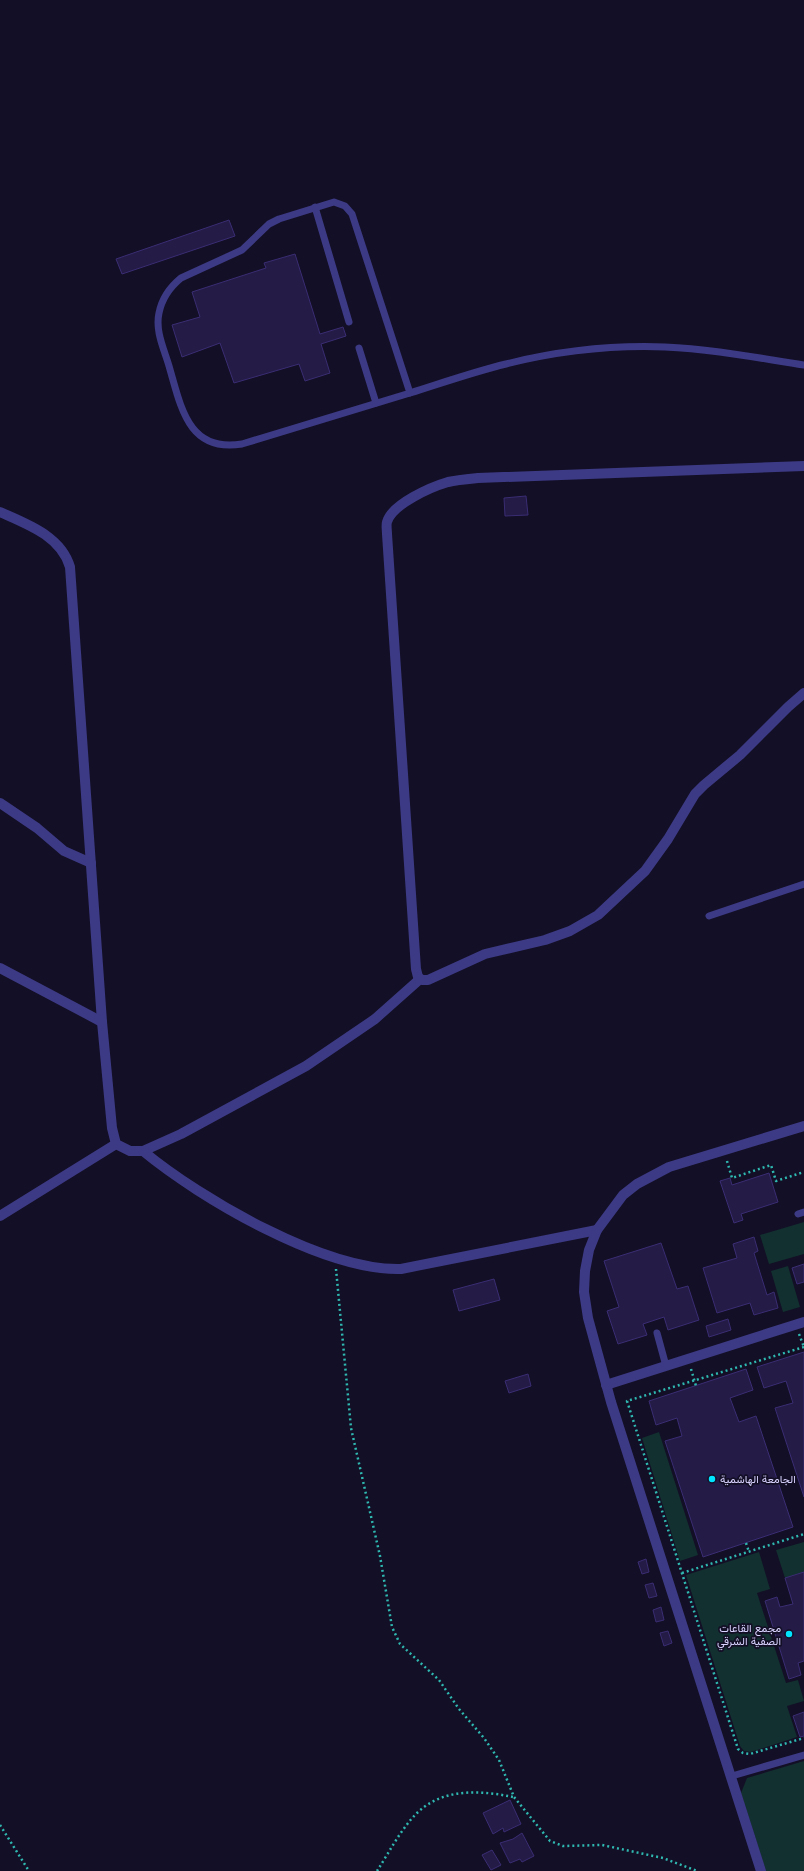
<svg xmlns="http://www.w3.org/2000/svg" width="804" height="1871" viewBox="0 0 804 1871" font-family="Helvetica,Vazirmatn,sans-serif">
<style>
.green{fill:#12302f}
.building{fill:#241b47;stroke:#3b2d73}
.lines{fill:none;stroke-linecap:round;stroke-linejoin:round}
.path{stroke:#2fb8b0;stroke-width:2.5;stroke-dasharray:2 3;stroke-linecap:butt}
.service{stroke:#3d3a85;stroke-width:7}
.minor{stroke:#3d3a85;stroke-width:10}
.poi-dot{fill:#00e5ff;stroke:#130f26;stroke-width:1.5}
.labels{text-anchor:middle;stroke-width:3.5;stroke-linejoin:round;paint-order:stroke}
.poi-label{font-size:11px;fill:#d9d4ff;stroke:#130f26;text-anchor:start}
</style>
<rect width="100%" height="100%" fill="#130f26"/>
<!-- green -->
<g class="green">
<path d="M804,1222V1254L769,1264L760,1235Z"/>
<path d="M788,1266L800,1307L783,1312L771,1271Z"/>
<path d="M659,1432L698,1555L680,1561L642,1438Z"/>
<path d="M804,1542V1572L785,1578L776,1550Z"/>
<path d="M759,1552L770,1589L757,1593L786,1683L798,1680L804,1701L787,1706L797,1737L751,1752L744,1751L740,1746L686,1575Z"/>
<path d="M804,1761V1871H766L741,1793L747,1778Z"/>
</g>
<!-- building -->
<g class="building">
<path d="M229,220L235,236L122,274L116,259Z"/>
<path d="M295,254L320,334L343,327L346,336L321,344L330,373L305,381L299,364L234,383L220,343L182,357L172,325L200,317L192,292L266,268L264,263Z"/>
<path d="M526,496L528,515L505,516L504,498Z"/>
<path d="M769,1173L778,1202L741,1214L743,1220L734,1223L720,1181L730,1178L732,1185Z"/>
<path d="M754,1237L758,1251L754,1253L767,1295L774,1292L778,1308L754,1315L750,1303L717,1313L703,1268L737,1258L733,1244Z"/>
<path d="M661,1243L677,1289L688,1286L699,1320L668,1330L664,1317L643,1324L647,1335L618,1344L607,1311L619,1307L604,1261Z"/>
<path d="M804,1264V1282L797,1284L792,1268Z"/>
<path d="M494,1279L500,1300L459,1311L453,1290Z"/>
<path d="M728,1319L731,1330L709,1337L706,1326Z"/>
<path d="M804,1352V1497L775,1408L793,1403L786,1381L764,1388L757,1367Z"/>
<path d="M746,1369L753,1390L730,1398L739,1422L756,1416L793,1527L703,1557L665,1441L682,1436L677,1418L656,1425L649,1401Z"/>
<path d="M528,1374L531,1386L509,1393L505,1381Z"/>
<path d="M646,1559L649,1572L642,1574L638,1562Z"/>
<path d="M804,1572V1661L798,1663L801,1675L789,1679L765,1601L777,1597L780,1607L793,1604L785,1578Z"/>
<path d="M653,1583L657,1596L649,1598L645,1585Z"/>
<path d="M661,1607L664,1620L656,1622L653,1610Z"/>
<path d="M668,1631L672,1643L664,1646L660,1633Z"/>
<path d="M804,1712V1736L800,1737L793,1716Z"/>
<path d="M510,1800L521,1824L504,1832L503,1828L493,1834L483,1813Z"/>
<path d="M522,1833L534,1856L522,1862L520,1859L510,1863L500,1843L513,1839Z"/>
<path d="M492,1850L501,1865L491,1870L482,1855Z"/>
</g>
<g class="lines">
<!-- path -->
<g class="path">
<path d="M727,1161L732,1178L771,1165L776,1181L804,1172"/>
<path d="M336,1269L351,1428L380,1556L392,1627L400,1644L439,1680L459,1709L484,1738L499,1760L514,1797L550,1841L563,1846L602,1845L663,1858L697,1871"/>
<path d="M799,1334L804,1347"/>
<path d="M804,1347L627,1401L738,1749L743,1753L750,1754L804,1738"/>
<path d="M691,1369L696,1386"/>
<path d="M746,1543L749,1552"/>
<path d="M682,1573L804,1534"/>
<path d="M0,1825L29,1871"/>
<path d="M377,1871C390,1851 405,1821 424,1807C450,1788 484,1791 513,1797"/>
</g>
<!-- service -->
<g class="service">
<path d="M334,202L345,206L352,214L410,393L242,444C188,453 181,407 169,366C164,349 155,331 159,313C162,298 170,287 181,278L242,250L269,224L279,219Z"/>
<path d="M315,207L349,322"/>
<path d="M359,348L376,403"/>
<path d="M410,393C442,383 473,372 506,364C558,351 612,345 665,347C712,349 758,358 804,365"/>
<path d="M709,916L804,884"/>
<path d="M798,1214L804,1212"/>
<path d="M657,1333L666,1366"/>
<path d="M732,1776L804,1755"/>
</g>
<!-- minor -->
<g class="minor">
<path d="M804,466L478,478C468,479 457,480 448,482C431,487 392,504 387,522C386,525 387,531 387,534L416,969L418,977L422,980H428L485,954L545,940L570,931L598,915L645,871L668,839L695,794L704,785L740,755L788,707L804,693"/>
<path d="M0,512C27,524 61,536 70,567L102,1022L112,1128L116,1144L130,1151H143L181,1134L306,1066L375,1019L420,979"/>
<path d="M0,803L37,828L64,851L91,863"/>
<path d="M0,968L102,1022"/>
<path d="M143,1151C201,1199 325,1271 401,1269L597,1230"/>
<path d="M0,1216L116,1144"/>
<path d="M606,1385L804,1322"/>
<path d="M761,1871L611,1402L588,1318L584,1292L585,1271L589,1250L597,1230L623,1195L637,1184L669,1167L804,1126"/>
</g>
</g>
<!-- markers -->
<g class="poi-dot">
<circle cx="712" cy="1479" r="4"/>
<circle cx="789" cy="1634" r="4"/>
</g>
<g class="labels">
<!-- poi labels -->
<g class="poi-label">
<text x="720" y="1483">الجامعة الهاشمية</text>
<text x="781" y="1632" text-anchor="end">مجمع القاعات<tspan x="781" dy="13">الصفية الشرقي</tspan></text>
</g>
</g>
</svg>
